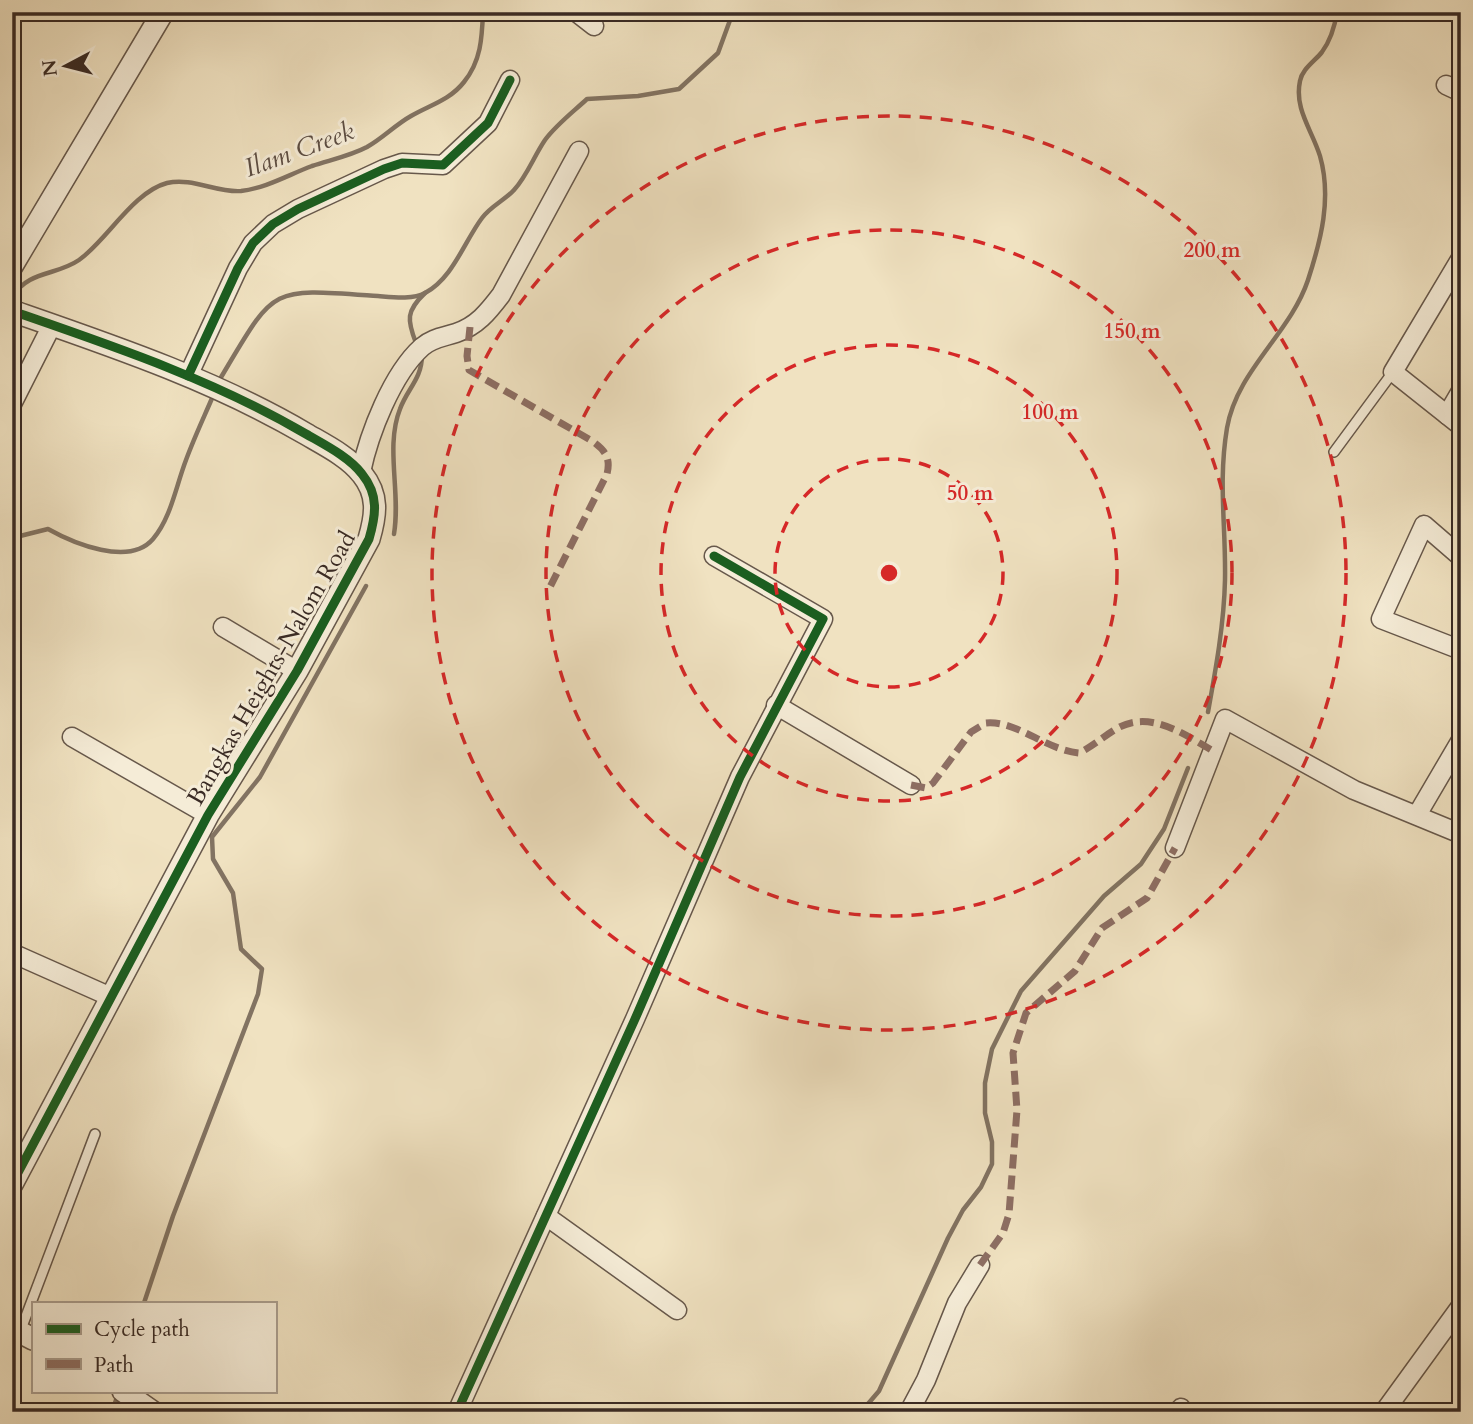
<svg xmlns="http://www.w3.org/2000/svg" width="1473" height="1424" viewBox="0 0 1473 1424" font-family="Cardo,serif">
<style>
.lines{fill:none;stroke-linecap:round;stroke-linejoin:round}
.stream{stroke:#827362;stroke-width:4.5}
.service-casing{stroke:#67584b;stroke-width:12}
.minor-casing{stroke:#67584b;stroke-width:21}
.tertiary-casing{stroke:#67584b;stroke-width:24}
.service{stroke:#f5ecd7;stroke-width:9}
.minor{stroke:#f5ecd7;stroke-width:18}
.tertiary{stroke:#f5ecd7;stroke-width:21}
.quiet{stroke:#8d6e63;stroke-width:7;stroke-dasharray:14 7;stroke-linecap:butt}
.cycleway-casing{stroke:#f5ecd7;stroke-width:13}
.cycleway{stroke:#1b5e20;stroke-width:9}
.ring{fill:none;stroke:#d62828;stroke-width:3.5;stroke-dasharray:12 9}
.labels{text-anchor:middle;stroke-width:6;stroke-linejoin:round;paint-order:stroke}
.street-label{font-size:24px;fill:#392a24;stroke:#f5ecd7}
.water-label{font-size:26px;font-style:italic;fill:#5d4e43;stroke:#f5ecd7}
.centre{fill:#d62828;stroke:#f5ecd7;stroke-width:3.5}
.ring-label{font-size:21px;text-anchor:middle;font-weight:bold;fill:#d62828;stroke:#f5ecd7;stroke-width:6;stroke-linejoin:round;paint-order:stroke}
</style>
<rect width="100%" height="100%" fill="#f0e2c1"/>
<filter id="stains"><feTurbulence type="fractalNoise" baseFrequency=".00286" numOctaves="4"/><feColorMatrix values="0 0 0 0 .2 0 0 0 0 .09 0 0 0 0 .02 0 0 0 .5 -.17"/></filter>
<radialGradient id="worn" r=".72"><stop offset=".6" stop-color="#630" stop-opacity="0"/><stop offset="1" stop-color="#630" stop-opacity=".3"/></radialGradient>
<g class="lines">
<!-- stream -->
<g class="stream">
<path d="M12,297C29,270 56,276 79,260C107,240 133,192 167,183C192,177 217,193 241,191C266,188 288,175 312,166C330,160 350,156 367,147C383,138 395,125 411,116C430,105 450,100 464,82C481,61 482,38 483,12"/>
<path d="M416,343C407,320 406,311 425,293"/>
<path d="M220,379C276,285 268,288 378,296C391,297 413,300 425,293C453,278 464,242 482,218C491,206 505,200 514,190C527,176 534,156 545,140C556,125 573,112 587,99L638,96L679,89L718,53L733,12"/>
<path d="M394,534C401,492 385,447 400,409C407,389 422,379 422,355"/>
<path d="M12,538L48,529C73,543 129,567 153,539C171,518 176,486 186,460C194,438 204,417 213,396"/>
<path d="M1208,712C1216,668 1224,624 1225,580C1226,526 1218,482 1227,428C1237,370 1290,334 1308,280C1321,240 1332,198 1320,156C1312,130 1294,109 1300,81C1302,69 1315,61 1322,52C1330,41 1335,25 1337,12"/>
<path d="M144,1303L173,1216L258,994L262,969L241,949L233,893L213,859L212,837L260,777L366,586"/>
<path d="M112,1412L117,1397"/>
<path d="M861,1412L879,1391L948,1238L963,1210L981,1187L992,1164V1142L985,1113V1083L992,1049L1021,991L1104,896L1141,864L1164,829L1188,768"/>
</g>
<defs>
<g id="service">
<path d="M1334,452L1393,372"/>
<path d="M20,1332L95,1134"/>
</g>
<g id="minor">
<path d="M576,12L594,26"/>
<path d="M1446,85L1461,92"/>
<path d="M1461,258L1393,372L1461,426"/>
<path d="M188,376L238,268L253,243L273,224L298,209L384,169L402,163L443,165L488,123L510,80"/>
<path d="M12,404L52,325"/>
<path d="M1447,415L1461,391"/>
<path d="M361,472C369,434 392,374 422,347C432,338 444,337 456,333C477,326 488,312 501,295L579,151"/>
<path d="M1461,557L1424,525L1381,619L1461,650"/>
<path d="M223,627L297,671"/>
<path d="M776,705L911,785"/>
<path d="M72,737L208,815"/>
<path d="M1417,815L1461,740"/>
<path d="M1175,848L1225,719L1354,790L1461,834"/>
<path d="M12,953L111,997"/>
<path d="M546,1216L677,1310"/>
<path d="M457,1412L635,1019L740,777L823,619L714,556"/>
<path d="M909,1412L926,1380L957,1303L980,1265"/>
<path d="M1178,1412L1181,1408"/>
<path d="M1384,1412L1461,1306"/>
</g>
<g id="tertiary">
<path d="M12,266L163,12"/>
<path d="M12,311C113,346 214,380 306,434C325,445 349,457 362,474C379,495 376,515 369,539L297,671L208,815L12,1184"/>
<path d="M12,1328L33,1339"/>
<path d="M123,1391L153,1412"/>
</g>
</defs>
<!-- service casing -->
<use href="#service" class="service-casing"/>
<!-- minor casing -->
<use href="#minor" class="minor-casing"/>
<!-- tertiary casing -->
<use href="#tertiary" class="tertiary-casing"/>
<!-- service -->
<use href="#service" class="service"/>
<!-- minor -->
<use href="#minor" class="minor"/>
<!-- tertiary -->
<use href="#tertiary" class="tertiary"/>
<!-- quiet -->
<g class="quiet">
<path d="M470,327L467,356L469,370L592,441C605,450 611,458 607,474L550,587"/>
<path d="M911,785L926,788L933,783L971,732L986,723C1016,720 1046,750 1079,753C1093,746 1103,737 1116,729C1149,709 1184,734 1213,751"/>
<path d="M980,1265L1003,1233L1009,1214L1017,1110L1013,1053L1026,1013L1075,971L1102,928L1147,898L1175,848"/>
</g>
<defs>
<g id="cycleway">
<path d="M12,311C113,346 214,380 306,434C325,445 349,457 362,474C379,495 376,515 369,539L297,671L208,815L12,1184"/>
<path d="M188,376L238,268L253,243L273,224L298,209L384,169L402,163L443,165L488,123L510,80"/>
<path d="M457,1412L635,1019L740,777L823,619L714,556"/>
</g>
</defs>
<!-- cycleway casing -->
<use href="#cycleway" class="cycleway-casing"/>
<!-- cycleway -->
<use href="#cycleway" class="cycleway"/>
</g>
<!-- distance rings -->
<g class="ring">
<circle cx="889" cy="573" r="114"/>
<circle cx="889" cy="573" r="228"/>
<circle cx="889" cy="573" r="343"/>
<circle cx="889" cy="573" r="457"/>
</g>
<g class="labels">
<!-- street labels -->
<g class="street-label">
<text transform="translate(271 668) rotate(-60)" y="8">Bangkas Heights-Nalom Road</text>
</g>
<!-- water labels -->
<g class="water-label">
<text transform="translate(299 149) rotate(-20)" y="9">Ilam Creek</text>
</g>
</g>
<circle cx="889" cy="573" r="10" class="centre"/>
<g class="ring-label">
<text x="1212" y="257">200 m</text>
<text x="1132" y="338">150 m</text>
<text x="1050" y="419">100 m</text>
<text x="970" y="500">50 m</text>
</g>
<!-- margin -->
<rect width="1473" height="1424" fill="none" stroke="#f0e2c1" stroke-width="42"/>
<rect x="14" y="14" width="1445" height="1396" fill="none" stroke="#392a24" stroke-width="3.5"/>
<rect x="21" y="21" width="1431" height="1382" fill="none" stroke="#392a24" stroke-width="2"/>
<!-- legend -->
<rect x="32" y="1302" width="245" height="91" fill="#f5ecd7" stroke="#aa9e8f" stroke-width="2"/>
<rect x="46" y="1324" width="35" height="10" fill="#1b5e20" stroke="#aa9e8f" stroke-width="2"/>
<text x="94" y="1336" font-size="21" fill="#392a24">Cycle path</text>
<rect x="46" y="1359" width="35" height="10" fill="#8d6e63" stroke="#aa9e8f" stroke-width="2"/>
<text x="94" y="1372" font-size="21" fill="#392a24">Path</text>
<!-- north arrow -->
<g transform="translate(66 66) rotate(263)" stroke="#f5ecd7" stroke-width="5" paint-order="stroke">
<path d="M0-5L12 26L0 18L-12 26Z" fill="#392a24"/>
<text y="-10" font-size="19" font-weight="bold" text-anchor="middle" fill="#392a24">N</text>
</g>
<rect width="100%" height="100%" filter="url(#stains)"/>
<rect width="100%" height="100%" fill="url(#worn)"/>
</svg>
